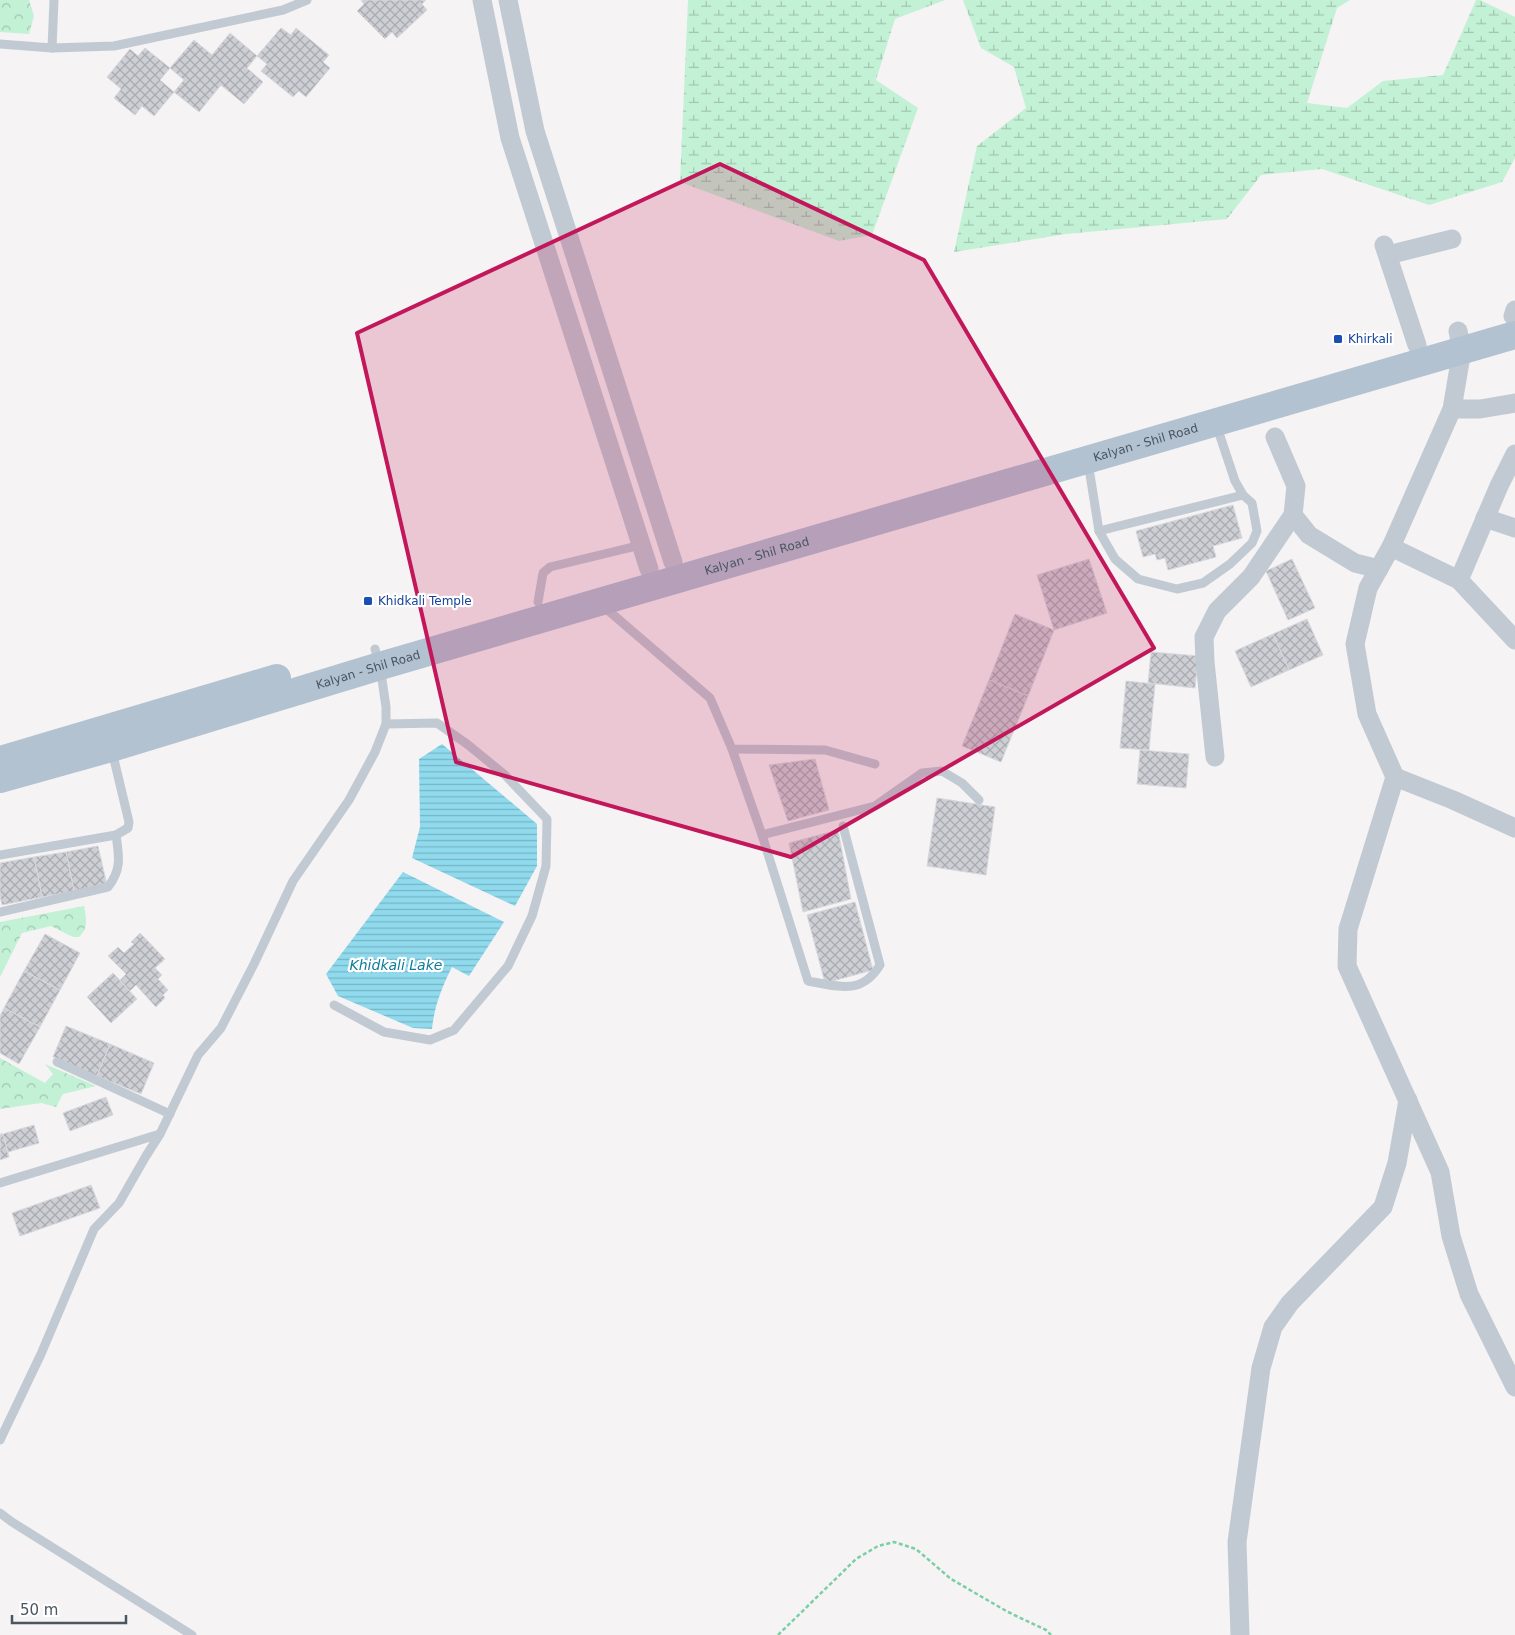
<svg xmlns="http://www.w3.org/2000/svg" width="1515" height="1635" viewBox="0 0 1515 1635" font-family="'DejaVu Sans',sans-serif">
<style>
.wetland{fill:url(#wetland-marsh)}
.park{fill:url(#park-crowns)}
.water{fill:url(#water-rules)}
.building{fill:url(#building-cross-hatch);stroke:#d7d9de}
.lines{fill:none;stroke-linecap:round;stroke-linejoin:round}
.path{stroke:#7ad0a6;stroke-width:2.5;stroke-dasharray:4 2.5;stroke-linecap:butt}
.service{stroke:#c1cad2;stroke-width:9}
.minor{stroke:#c1cad2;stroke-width:19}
.primary{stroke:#b3c2d1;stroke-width:28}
.marked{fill:#c2185b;fill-opacity:0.2;stroke:#c2185b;stroke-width:4;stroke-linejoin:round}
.transit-dot{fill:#1a4fb4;stroke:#fff;stroke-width:2}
.labels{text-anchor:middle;stroke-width:4.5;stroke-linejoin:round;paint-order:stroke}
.transit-label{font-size:12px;fill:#164399;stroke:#fff;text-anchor:start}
.street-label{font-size:12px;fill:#4a5661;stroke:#fff}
.water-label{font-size:14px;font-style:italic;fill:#0c7c9b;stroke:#fff}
</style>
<defs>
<pattern id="wetland-marsh" width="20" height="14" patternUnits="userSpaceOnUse" patternTransform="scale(1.25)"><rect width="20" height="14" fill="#c3f1d5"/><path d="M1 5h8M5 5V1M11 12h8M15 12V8" fill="none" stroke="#a0c6b0"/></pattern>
<pattern id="park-crowns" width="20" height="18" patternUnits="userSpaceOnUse" patternTransform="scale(1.25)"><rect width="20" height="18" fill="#c3f1d5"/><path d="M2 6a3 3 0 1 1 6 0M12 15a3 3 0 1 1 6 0" fill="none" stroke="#a0c6b0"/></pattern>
<pattern id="water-rules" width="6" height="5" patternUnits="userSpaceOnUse" patternTransform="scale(1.25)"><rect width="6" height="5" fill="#90daee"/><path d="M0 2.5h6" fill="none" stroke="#78b4c4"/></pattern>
<pattern id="building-cross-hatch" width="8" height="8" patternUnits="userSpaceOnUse" patternTransform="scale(1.25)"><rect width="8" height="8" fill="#cdcfd5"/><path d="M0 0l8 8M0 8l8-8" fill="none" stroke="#a8abb0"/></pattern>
</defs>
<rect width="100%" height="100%" fill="#f5f3f3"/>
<!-- wetland -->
<g class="wetland">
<path d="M688,0H945L895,19L876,80L918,108L872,235L839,241L680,182Z"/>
<path d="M963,0H1350L1337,8L1307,103L1347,108L1383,81L1443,75L1476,0H1480L1515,17V158L1502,182L1429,205L1322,169L1261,175L1227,219L1066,234L954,252L977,146L1026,108L1014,67L981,48Z"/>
</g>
<!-- park -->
<g class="park">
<path d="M0,0H29L34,16L29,34L0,32Z"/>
<path d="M84,906C86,917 89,928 79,937H73L51,926L22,933L0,977V922Z"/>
<path d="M0,1058L45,1083L53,1074L45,1064L96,1086L63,1094L56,1107L41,1103L0,1109Z"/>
</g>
<!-- water -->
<g class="water">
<path d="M442,744L537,824V866L515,906L412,858L420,827L419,759Z"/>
<path d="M403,872L504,922L469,976L452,967C442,987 434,1007 432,1029L413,1028L338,996L326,974Z"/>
</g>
<!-- building -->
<g class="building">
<path d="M361,0H426L422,4L427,10L397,38L392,32L385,39L357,11L364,4Z"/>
<path d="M281,28L291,35L296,28L329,55L323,62L330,68L306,97L299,91L293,97L261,71L267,64L257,56Z"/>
<path d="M230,33L257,56L247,68L263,82L244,104L221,85L199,112L174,92L184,80L170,68L194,40L212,55Z"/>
<path d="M145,48L170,68L160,80L174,92L154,116L142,106L135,115L114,98L121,89L107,77L130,49L138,56Z"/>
<path d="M1233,505L1242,538L1213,546L1216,557L1168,570L1165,558L1157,560L1155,554L1143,557L1136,531Z"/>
<path d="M1089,559L1107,613L1054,630L1037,575Z"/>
<path d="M1292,559L1315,608L1288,620L1266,571Z"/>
<path d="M1015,614L1054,630L1028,696L989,680Z"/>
<path d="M1307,619L1323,655L1289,670L1273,634Z"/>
<path d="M1273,634L1289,670L1251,687L1235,651Z"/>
<path d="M1151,652L1198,656L1195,688L1148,683Z"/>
<path d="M989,680L1028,696L1001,762L962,746Z"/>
<path d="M1126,681L1155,684L1149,750L1120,748Z"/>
<path d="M1140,750L1189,754L1186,788L1137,784Z"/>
<path d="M815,759L829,810L788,821L769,765Z"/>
<path d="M937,798L995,807L986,875L927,866Z"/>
<path d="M838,830L851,899L803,912L789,843Z"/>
<path d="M98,846L107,885L74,891L66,852Z"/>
<path d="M66,852L74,891L42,897L34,857Z"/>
<path d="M34,857L42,897L2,905L0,896V863Z"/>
<path d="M855,902L873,970L825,983L807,915Z"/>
<path d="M140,933L165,959L155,968L162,975L158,979L168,990L163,995L165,998L156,1007L136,985L130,991L120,980L126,974L108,956L118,947L124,953L134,944L131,942Z"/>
<path d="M45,934L80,953L60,990L24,971Z"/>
<path d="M24,971L60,990L40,1027L4,1008Z"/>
<path d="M113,973L137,999L111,1023L87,997Z"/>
<path d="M4,1008L40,1027L19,1064L0,1053V1016Z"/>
<path d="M66,1026L110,1044L97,1076L53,1057Z"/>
<path d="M110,1044L154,1063L141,1094L97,1076Z"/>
<path d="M106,1097L113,1115L70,1131L63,1113Z"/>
<path d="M34,1125L39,1143L8,1152L3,1134Z"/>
<path d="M0,1134H3L9,1157L0,1160Z"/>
<path d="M91,1185L100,1208L20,1236L12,1213Z"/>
</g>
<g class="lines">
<!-- path -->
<path class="path" d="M778,1635L856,1559L878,1546L894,1542L916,1549L951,1579L1008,1612L1046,1630L1051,1635"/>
<!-- service -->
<g class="service">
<path d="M0,44L52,48L114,46L283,10L307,0"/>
<path d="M52,48L54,0"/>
<path d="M1088,462L1099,531L1115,559L1138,579L1177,589L1203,583L1230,564L1252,543L1257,531L1252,503L1243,495L1235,481L1216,424"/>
<path d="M1099,531L1243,495"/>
<path d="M538,602L543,573L550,567L641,545"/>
<path d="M603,606L710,698L732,749L825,750L875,764"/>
<path d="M732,749L762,835L808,981C838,986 861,996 880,965L843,826"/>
<path d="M762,835L875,806L922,773L942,771L962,783L979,800"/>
<path d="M0,855L116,835L128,828L129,822L112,751"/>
<path d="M0,912L108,887C122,869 119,856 116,835"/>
<path d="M334,1005L384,1032L430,1040L454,1030L508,966L532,916L546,866L547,819L505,775L467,744L437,723L386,724"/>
<path d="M57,1062L170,1114"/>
<path d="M0,1183L160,1134"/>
<path d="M0,1440L41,1354L94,1229L119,1203L146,1156L160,1134L198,1055L221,1028L254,964L293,881L349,800L375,752L386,724V707L380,666L375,649"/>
<path d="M0,1513L12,1522L192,1635"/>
</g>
<!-- minor -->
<g class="minor">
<path d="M482,0L510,138L649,569"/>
<path d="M508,0L535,131L673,562"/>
<path d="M1384,245L1417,345"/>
<path d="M1388,255L1452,239"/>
<path d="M1513,316L1515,310"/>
<path d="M1458,331L1462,350L1452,409L1391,547L1368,588L1355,644L1367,714L1395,777L1348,929L1347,966L1440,1172L1451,1236L1469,1294L1515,1387"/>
<path d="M1452,409H1480L1515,403"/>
<path d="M1293,515L1309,535L1355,563L1379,569"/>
<path d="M1485,518L1515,528"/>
<path d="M1391,547L1459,580L1515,640"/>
<path d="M1459,580L1499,486L1515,454"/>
<path d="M1215,757L1205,662L1204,637L1217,611L1251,577L1293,515L1296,486L1275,437"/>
<path d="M1395,777L1453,800L1515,828"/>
<path d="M1240,1635L1237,1542L1261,1368L1273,1327L1290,1303L1383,1207L1397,1163L1408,1100"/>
</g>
<!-- primary -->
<g class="primary">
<path d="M0,760L277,678"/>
<path id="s1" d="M0,779L111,748L380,666L1515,335"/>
</g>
</g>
<!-- marked area -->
<path class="marked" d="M720,164L924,260L1154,648L791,857L456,762L357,333Z"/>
<!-- markers -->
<g class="transit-dot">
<rect x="1333" y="334" width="10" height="10" rx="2.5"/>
<rect x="363" y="596" width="10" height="10" rx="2.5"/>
</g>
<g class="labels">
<!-- transit labels -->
<g class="transit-label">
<text x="1348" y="343">Khirkali</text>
<text x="378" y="605">Khidkali Temple</text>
</g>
<!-- street labels -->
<g class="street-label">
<text dy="4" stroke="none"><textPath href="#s1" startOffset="1194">Kalyan - Shil Road</textPath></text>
<text dy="4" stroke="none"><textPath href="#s1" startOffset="789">Kalyan - Shil Road</textPath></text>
<text dy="4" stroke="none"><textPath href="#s1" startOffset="384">Kalyan - Shil Road</textPath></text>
</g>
<!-- water labels -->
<g class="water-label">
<text x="396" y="970">Khidkali Lake</text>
</g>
</g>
<!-- scale -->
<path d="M12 1615v8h114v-8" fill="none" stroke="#4a5661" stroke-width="2.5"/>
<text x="20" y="1615" font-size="15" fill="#4a5661" stroke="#ffffff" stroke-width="4" paint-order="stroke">50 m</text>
</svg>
